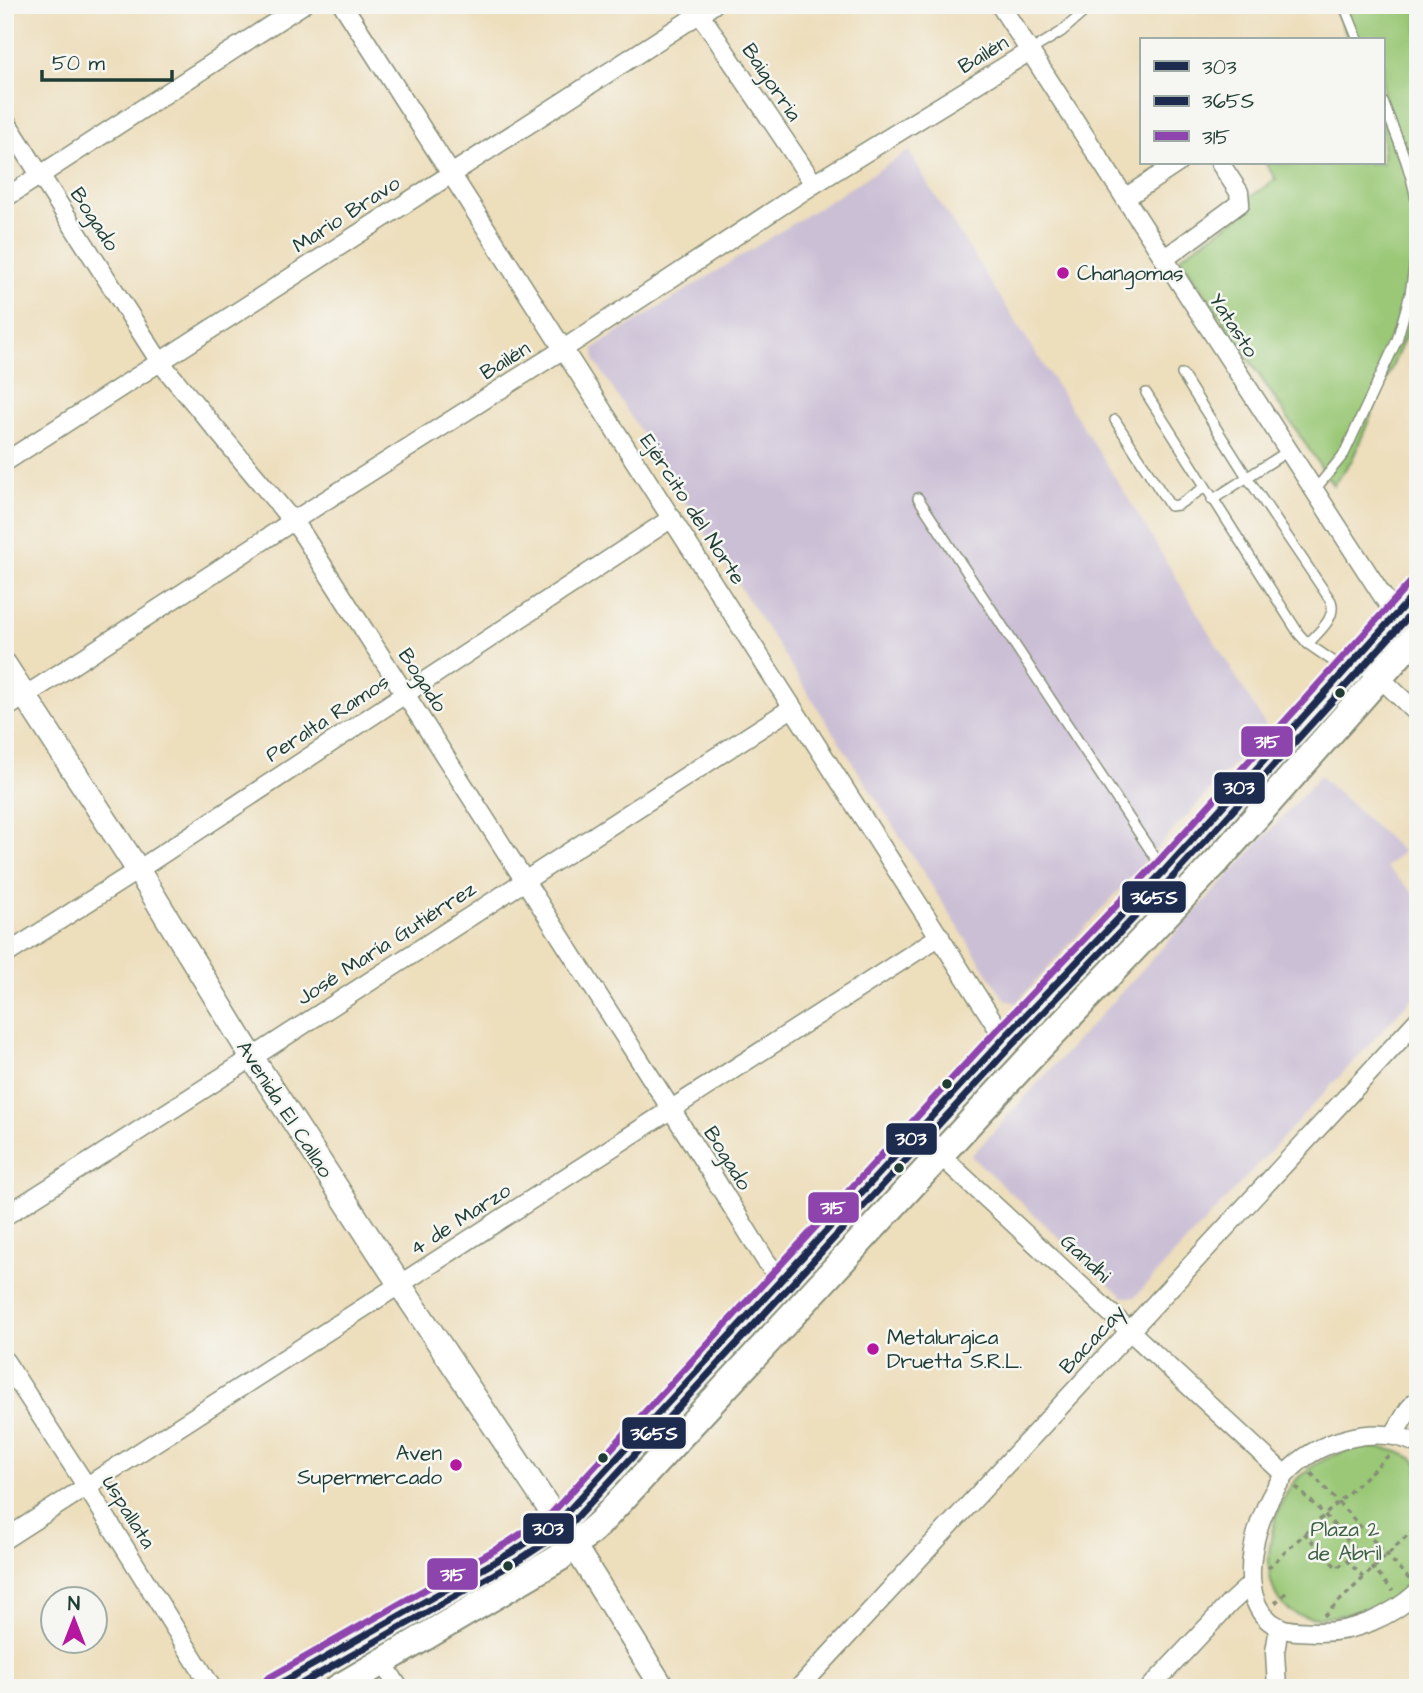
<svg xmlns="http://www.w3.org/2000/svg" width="1423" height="1693" viewBox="0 0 1423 1693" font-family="'Architects Daughter',sans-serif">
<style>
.industrial{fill:#cbbfd5}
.green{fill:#9ac876;stroke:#5c8255;stroke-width:2}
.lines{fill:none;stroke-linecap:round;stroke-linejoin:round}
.lane-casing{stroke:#868e78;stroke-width:12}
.street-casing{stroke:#868e78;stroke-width:21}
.secondary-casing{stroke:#868e78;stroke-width:26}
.primary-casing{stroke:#868e78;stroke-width:30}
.path{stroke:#868e78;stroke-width:3.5;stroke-dasharray:5 5;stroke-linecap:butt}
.lane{stroke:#fff;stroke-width:9}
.street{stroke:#fff;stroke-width:18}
.secondary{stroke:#fff;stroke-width:23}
.primary{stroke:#fff;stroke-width:26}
.bus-1-casing{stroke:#f6f6f2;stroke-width:12}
.bus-2-casing{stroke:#f6f6f2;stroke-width:12}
.bus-3-casing{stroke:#f6f6f2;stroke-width:12}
.bus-1{stroke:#1d2b4f;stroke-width:7}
.bus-2{stroke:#1d2b4f;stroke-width:7}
.bus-3{stroke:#8e44ad;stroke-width:7}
.poi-dot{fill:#b5179e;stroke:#f6f6f2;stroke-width:2.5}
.bus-dot{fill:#1f3d34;stroke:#f6f6f2;stroke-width:2.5}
.labels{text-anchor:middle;stroke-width:5;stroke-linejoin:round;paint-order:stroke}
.street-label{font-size:21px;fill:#1f3d34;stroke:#f6f6f2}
.poi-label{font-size:21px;fill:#1f3d34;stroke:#f6f6f2;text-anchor:start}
.park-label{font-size:21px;fill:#3e6044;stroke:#f6f6f2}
.line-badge{stroke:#f6f6f2;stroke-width:2.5}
.badge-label{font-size:19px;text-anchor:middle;font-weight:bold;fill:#fff}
</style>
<rect width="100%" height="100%" fill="#f6f6f2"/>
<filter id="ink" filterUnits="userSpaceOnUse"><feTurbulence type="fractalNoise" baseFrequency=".0143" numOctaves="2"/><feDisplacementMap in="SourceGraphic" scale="14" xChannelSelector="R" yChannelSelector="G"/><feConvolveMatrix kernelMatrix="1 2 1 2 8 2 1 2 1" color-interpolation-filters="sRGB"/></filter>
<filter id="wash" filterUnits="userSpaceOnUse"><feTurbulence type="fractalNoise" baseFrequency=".00686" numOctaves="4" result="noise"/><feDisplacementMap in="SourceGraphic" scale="28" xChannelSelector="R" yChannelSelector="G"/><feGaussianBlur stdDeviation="1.57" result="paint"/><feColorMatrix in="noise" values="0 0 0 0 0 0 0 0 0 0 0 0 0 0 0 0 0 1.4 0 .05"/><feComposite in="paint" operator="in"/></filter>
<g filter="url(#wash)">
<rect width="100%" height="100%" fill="#eddebc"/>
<!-- industrial -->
<g class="industrial">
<path d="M909,151L928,184L1125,493L1267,728L1016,1003L1005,1000L595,361L594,348Z"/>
<path d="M1320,776L1403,852L1386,867L1418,897V992L1135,1297H1123L971,1156Z"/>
</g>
<!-- green -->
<g class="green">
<path d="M1333,5H1418V309L1413,313L1405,337L1352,460L1333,485L1180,257L1252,208L1246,200L1276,179L1265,163H1383V40H1349Z"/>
<path d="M1363,1447C1382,1448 1403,1449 1418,1463V1576C1400,1599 1373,1612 1344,1615C1329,1617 1310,1620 1296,1614C1251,1595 1270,1508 1296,1480C1314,1461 1338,1452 1363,1447Z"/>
</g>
</g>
<g filter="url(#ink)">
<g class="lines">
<defs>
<g id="lane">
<path d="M1344,5L1358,40"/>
<path d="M1030,51L1061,32L1092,5"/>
<path d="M1383,102C1397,138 1414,174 1418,214"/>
<path d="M1182,374L1247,477L1331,601C1337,618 1318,632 1308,644"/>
<path d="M1146,393L1299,634L1308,644L1343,668"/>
<path d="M1115,420L1170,506L1178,505L1204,488"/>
<path d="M1314,491L1344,454L1397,340L1410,294L1418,240"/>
<path d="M918,498L1164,871L1184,890"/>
<path d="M1212,500L1288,451"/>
</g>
<g id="street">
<path d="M343,5L1004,1038"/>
<path d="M694,5L814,184"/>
<path d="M1000,5L1395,615L1379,674"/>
<path d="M5,120L160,362L300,530L671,1109L766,1261L781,1280"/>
<path d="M5,198L302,5"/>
<path d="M1125,198L1178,163"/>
<path d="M1164,259L1240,203L1239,192L1220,163"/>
<path d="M5,462L713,5"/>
<path d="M1372,670L1418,714"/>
<path d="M5,709L293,521L562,350L814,184L1030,51"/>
<path d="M5,955L138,870L672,518"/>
<path d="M920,1130L940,1155L1285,1475"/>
<path d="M5,1216C269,1049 529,877 792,708"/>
<path d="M5,1361L87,1487L212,1688"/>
<path d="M1394,1434L1409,1409L1418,1399"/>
<path d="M1418,1444C1376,1423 1317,1440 1286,1474C1258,1505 1227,1603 1279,1627C1288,1632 1305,1631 1316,1632C1354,1633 1390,1617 1418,1592"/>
<path d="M5,1539L940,936"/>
<path d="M383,1663L399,1688"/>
<path d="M799,1688L1418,1020"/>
<path d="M1150,1688L1230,1603L1251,1584"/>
<path d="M1277,1688L1275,1652L1279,1627"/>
</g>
<path id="secondary" d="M5,665L138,870L253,1059L400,1285L575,1547L663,1688"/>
<g id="primary">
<path d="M272,1688L514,1551L558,1522L1004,1038L1164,871L1418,590"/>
<path d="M338,1688L559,1558L599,1524L1025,1063L1217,861L1418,634"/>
</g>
</defs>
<!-- lane casing -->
<use href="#lane" class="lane-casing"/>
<!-- street casing -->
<use href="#street" class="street-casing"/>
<!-- secondary casing -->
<use href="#secondary" class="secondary-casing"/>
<!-- primary casing -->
<use href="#primary" class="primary-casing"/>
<!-- path -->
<g class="path">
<path d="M1311,1473L1410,1580"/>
<path d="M1296,1487L1324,1514L1393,1591"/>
<path d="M1304,1533L1337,1568L1347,1560L1364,1579"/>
<path d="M1268,1568L1390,1454"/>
<path d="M1275,1603L1289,1590"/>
<path d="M1324,1616L1418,1525"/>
</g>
<!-- lane -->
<use href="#lane" class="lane"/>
<!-- street -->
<use href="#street" class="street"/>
<!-- secondary -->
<use href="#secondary" class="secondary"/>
<!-- primary -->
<use href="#primary" class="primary"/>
<defs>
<path id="bus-1" d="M272,1688L514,1551L558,1522L1004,1038L1164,871L1418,590"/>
<path id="bus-2" d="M294,1688L519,1560L566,1529L1012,1045L1172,878L1418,606"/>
<path id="bus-3" d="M267,1679L509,1542L551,1514L996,1031L1156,864L1410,583"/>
</defs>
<!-- bus-1 casing -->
<use href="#bus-1" class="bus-1-casing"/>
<!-- bus-2 casing -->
<use href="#bus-2" class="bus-2-casing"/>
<!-- bus-3 casing -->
<use href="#bus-3" class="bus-3-casing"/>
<!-- bus-1 -->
<use href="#bus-1" class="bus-1"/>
<!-- bus-2 -->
<use href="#bus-2" class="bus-2"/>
<!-- bus-3 -->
<use href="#bus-3" class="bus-3"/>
</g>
</g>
<!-- markers -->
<g class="poi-dot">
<circle cx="1063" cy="273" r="7"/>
<circle cx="873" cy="1349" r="7"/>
<circle cx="456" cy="1465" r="7"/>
</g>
<g class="bus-dot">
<circle cx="1340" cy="693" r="6"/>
<circle cx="947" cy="1084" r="6"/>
<circle cx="899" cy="1168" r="6"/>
<circle cx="603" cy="1458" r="6"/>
<circle cx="508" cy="1566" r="6"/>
</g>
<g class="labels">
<!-- street labels -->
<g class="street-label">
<text transform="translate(983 54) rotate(-31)" y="7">Bailén</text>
<text transform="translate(772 82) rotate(56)" y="7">Baigorria</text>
<text transform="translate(346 214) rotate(-33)" y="7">Mario Bravo</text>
<text transform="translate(95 219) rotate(57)" y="7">Bogado</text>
<text transform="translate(1234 325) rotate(57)" y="7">Yatasto</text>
<text transform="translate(505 360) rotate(-32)" y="7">Bailén</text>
<text transform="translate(693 509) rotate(57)" y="7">Ejército del Norte</text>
<text transform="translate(423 680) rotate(57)" y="7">Bogado</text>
<text transform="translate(327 718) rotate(-33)" y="7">Peralta Ramos</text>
<text transform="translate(386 943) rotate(-33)" y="7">José María Gutiérrez</text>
<text transform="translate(285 1109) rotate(57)" y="7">Avenida El Callao</text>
<text transform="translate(728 1158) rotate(58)" y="7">Bogado</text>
<text transform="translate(460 1219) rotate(-33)" y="7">4 de Marzo</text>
<text transform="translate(1086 1258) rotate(43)" y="7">Gandhi</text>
<text transform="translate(1092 1339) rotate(-47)" y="7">Bacacay</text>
<text transform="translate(129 1512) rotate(58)" y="7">Uspallata</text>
</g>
<!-- poi labels -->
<g class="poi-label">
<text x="1077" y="280">Changomas</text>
<text x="887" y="1344">Metalurgica<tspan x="887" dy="24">Druetta S.R.L.</tspan></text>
<text x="442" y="1460" text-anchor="end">Aven<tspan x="442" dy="24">Supermercado</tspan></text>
</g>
<!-- park labels -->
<g class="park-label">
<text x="1345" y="1536">Plaza 2<tspan x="1345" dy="24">de Abril</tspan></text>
</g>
</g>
<g class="line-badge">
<rect x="1240" y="725" width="54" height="33" rx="7" fill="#8e44ad"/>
<rect x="1213" y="771" width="53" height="34" rx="7" fill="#1d2b4f"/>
<rect x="1121" y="880" width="66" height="34" rx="7" fill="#1d2b4f"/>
<rect x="885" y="1122" width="53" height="34" rx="7" fill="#1d2b4f"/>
<rect x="807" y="1191" width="53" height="33" rx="7" fill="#8e44ad"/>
<rect x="621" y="1416" width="66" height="34" rx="7" fill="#1d2b4f"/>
<rect x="522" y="1512" width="53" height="33" rx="7" fill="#1d2b4f"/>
<rect x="426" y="1557" width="53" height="34" rx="7" fill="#8e44ad"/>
</g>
<g class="badge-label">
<text x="1267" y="748">315</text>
<text x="1239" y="794">303</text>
<text x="1154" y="904">365S</text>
<text x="911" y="1145">303</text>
<text x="833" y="1214">315</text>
<text x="654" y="1440">365S</text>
<text x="548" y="1535">303</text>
<text x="453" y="1581">315</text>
</g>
<!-- margin -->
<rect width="1423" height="1693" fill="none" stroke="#f6f6f2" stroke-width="28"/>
<!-- legend -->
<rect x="1140" y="38" width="245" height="126" fill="#f6f6f2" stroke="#a0aca6" stroke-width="2"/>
<rect x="1154" y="61" width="35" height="10" fill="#1d2b4f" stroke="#a0aca6" stroke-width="2"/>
<text x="1202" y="74" font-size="21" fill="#1f3d34">303</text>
<rect x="1154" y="96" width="35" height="10" fill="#1d2b4f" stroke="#a0aca6" stroke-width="2"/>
<text x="1202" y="108" font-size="21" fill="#1f3d34">365S</text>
<rect x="1154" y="131" width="35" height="10" fill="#8e44ad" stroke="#a0aca6" stroke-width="2"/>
<text x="1202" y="144" font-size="21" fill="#1f3d34">315</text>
<!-- north arrow -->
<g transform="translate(74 1620)"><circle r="33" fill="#f6f6f2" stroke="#a0aca6" stroke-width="2"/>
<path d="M0-5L12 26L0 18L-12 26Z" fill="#b5179e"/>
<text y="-10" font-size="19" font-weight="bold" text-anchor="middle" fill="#1f3d34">N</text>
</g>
<!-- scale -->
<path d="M42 70v10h130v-10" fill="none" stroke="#1f3d34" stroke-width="3.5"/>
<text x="52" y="70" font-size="21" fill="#1f3d34" stroke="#f6f6f2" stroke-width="5" paint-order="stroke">50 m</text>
</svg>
